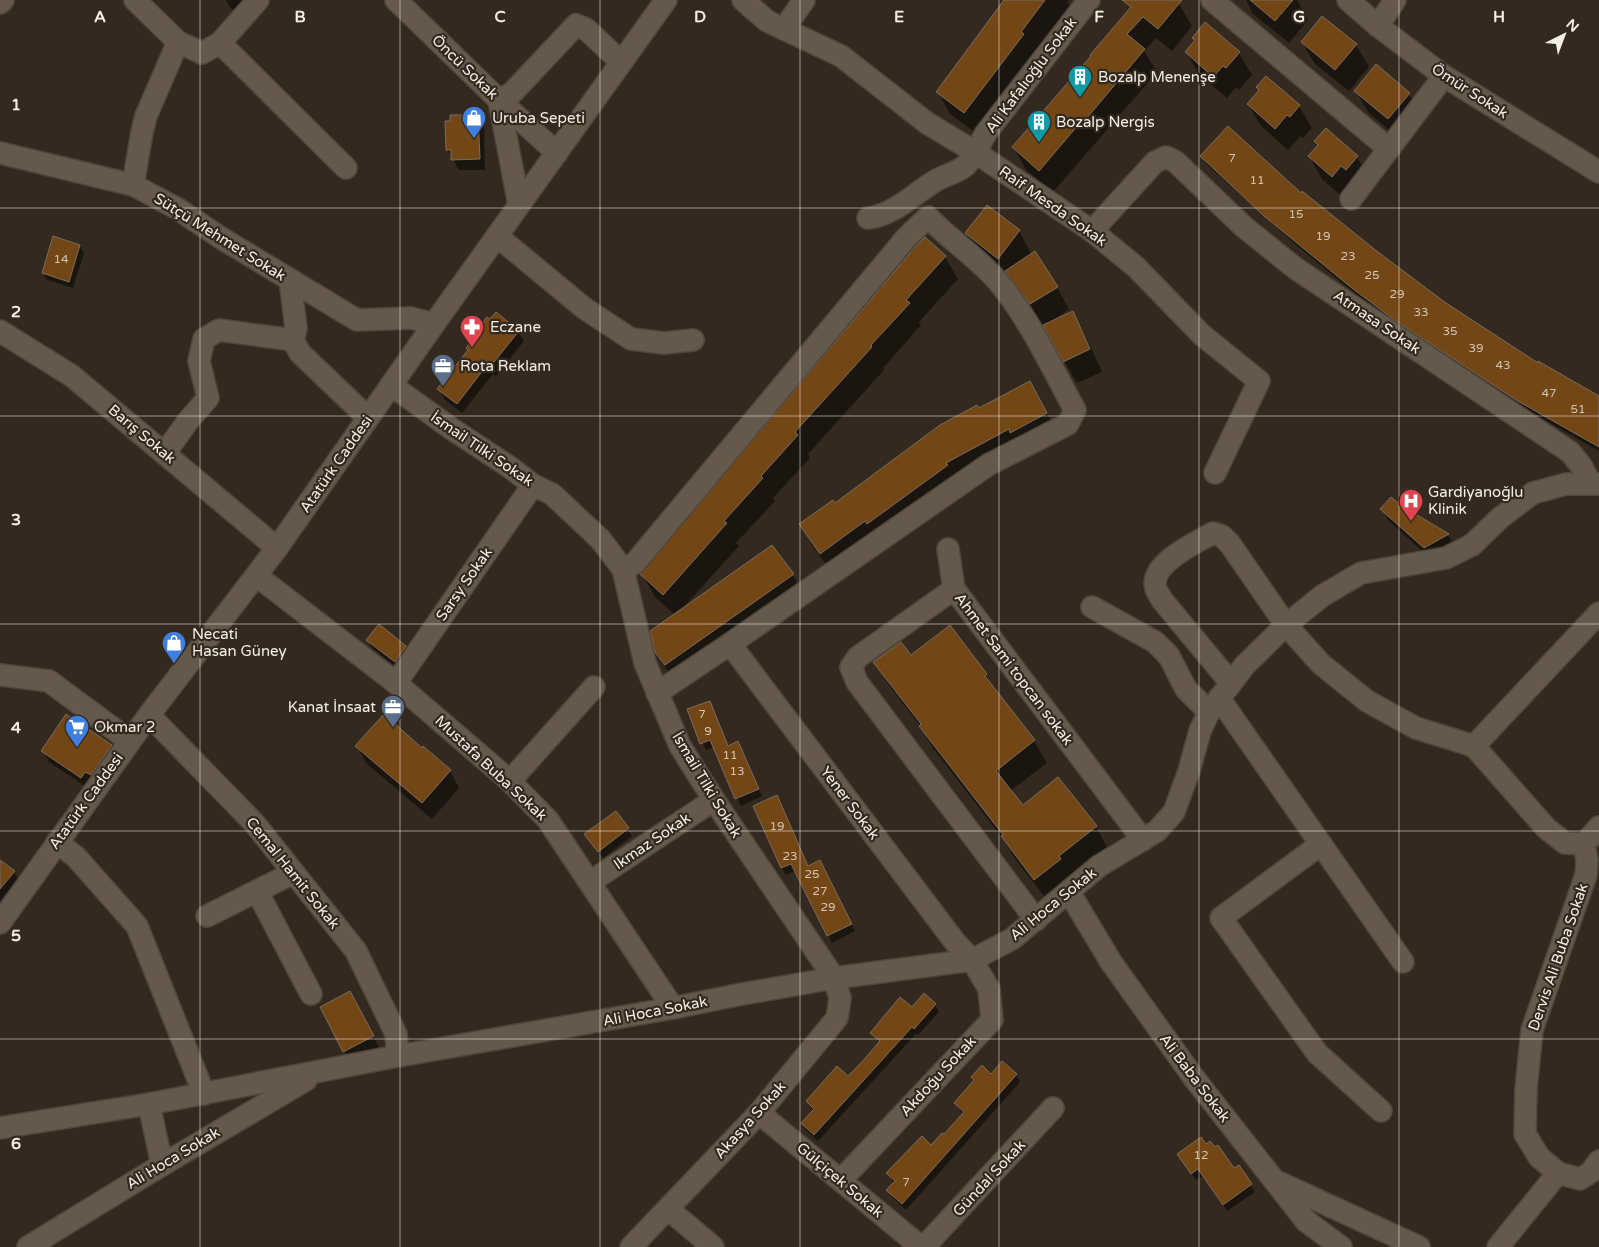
<svg xmlns="http://www.w3.org/2000/svg" width="1599" height="1247" viewBox="0 0 1599 1247" font-family="'Varela Round',sans-serif">
<style>
.shadow{fill:#0007}
.building{fill:#734616;stroke:#7a6c60}
.lines{fill:none;stroke-linecap:round;stroke-linejoin:round}
.minor-casing{stroke:#4f473d;stroke-width:24}
.minor{stroke:#65594c;stroke-width:21}
.grid{fill:none;stroke:#f4eee6;stroke-width:1;stroke-opacity:0.55}
.labels{text-anchor:middle;stroke-width:4.5;stroke-linejoin:round;paint-order:stroke}
.number-label{font-size:12px;fill:#d4c4b2}
.street-label{font-size:15px;fill:#f4eee6;stroke:#34291e}
.poi-label{font-size:15px;fill:#f4eee6;stroke:#34291e;text-anchor:start}
.grid-label{font-size:16px;text-anchor:middle;font-weight:bold;fill:#f4eee6;stroke:#34291e;stroke-width:4.5;stroke-linejoin:round;paint-order:stroke}
</style>
<rect width="100%" height="100%" fill="#34291e"/>
<!-- shadow -->
<g class="shadow">
<path d="M226,0H258L242,17L229,6Z"/>
<path d="M1006,0H1069L1067,2L1070,6L1034,53L1036,57L977,134L950,114L938,92Z"/>
<path d="M1132,0H1174L1179,4L1192,26L1172,51L1156,38L1144,51L1157,72L1053,192L1026,170L1013,147L1132,9L1129,4Z"/>
<path d="M1246,0H1297L1308,20L1289,43L1253,14Z"/>
<path d="M1194,38L1239,53L1252,75L1239,90L1236,87L1227,98L1199,74L1186,52L1196,41Z"/>
<path d="M1302,42L1356,45L1369,67L1349,91L1315,64Z"/>
<path d="M1266,78L1299,106L1312,128L1303,138L1301,136L1288,150L1261,126L1248,104L1260,91Z"/>
<path d="M1356,91L1409,94L1422,116L1401,140L1369,113Z"/>
<path d="M477,116L484,127L485,170H459L447,149Z"/>
<path d="M1315,141L1357,157L1369,179L1345,199L1322,179L1309,156L1318,146Z"/>
<path d="M1201,156L1301,195L1445,304L1538,365L1599,397V451L1522,407L1401,328L1358,296L1295,244L1206,164Z"/>
<path d="M1019,231L1032,255L1057,287L1069,309L1055,319L1056,320L1072,313L1085,335L1102,372L1077,383L1044,326L1019,293L1012,280L979,256L966,233Z"/>
<path d="M80,246L84,253L73,288L47,280L43,273Z"/>
<path d="M945,257L958,279L919,322L921,325L883,368L884,370L808,454L810,458L773,498L775,501L736,543L739,546L681,610L793,575L805,597L670,675L657,652L675,615L655,597L642,574Z"/>
<path d="M480,327L518,332L524,341L496,376L493,374L462,413L444,399L439,389L469,351L482,330Z"/>
<path d="M1030,383L1059,435L1024,454L834,575L813,547L801,525Z"/>
<path d="M1401,507L1448,535L1454,546L1431,559L1388,520L1382,509Z"/>
<path d="M379,626L406,647L410,654L399,669L372,648L368,640Z"/>
<path d="M950,627L986,675L996,693L1034,741L1047,763L1010,791L1022,807L1096,827L1108,849L1048,901L1015,859L1004,840L933,748L921,727L888,684L875,662L911,657Z"/>
<path d="M688,710L728,747L741,750L762,796L741,806L714,747L706,750Z"/>
<path d="M111,746L117,757L88,788L49,762L43,751Z"/>
<path d="M357,746L422,750L450,771L459,788L432,819L366,763Z"/>
<path d="M777,797L809,867L824,868L855,931L832,943L795,871L786,875L782,868L755,806Z"/>
<path d="M616,812L632,836L603,858L590,841Z"/>
<path d="M0,861L14,872L18,879L0,901Z"/>
<path d="M356,1003L379,1047L351,1062L321,1008Z"/>
<path d="M935,1005L939,1012L918,1035L916,1034L818,1141L806,1130L802,1123L814,1111L807,1102L848,1077L880,1043L872,1033L912,1008Z"/>
<path d="M1002,1063L1016,1075L1020,1082L906,1210L892,1197L888,1190L894,1183L887,1173L932,1146L963,1114L955,1103L991,1075Z"/>
<path d="M1182,1161L1234,1170L1238,1167L1255,1192L1227,1211L1203,1176L1196,1180Z"/>
</g>
<!-- building -->
<g class="building">
<path d="M1004,0H1045L1021,32L1024,34L964,113L936,92Z"/>
<path d="M1122,0H1182L1158,29L1143,17L1127,34L1145,49L1081,125L1079,124L1039,171L1012,147L1091,56L1090,55L1131,7Z"/>
<path d="M1250,0H1293L1275,21Z"/>
<path d="M1322,16L1357,44L1335,70L1301,42Z"/>
<path d="M1205,22L1240,52L1226,68L1223,66L1213,77L1185,52L1195,40L1192,38Z"/>
<path d="M1376,64L1410,93L1388,119L1354,91Z"/>
<path d="M1266,76L1300,105L1290,117L1287,115L1275,129L1247,104L1259,90L1256,87Z"/>
<path d="M450,115H478L480,159L451,160V150H446L445,121H450Z"/>
<path d="M1228,126L1301,193L1302,191L1378,252L1446,303L1538,363V361L1599,396V447L1516,400L1396,321L1353,289L1264,216L1200,156Z"/>
<path d="M1326,128L1358,156L1346,170L1341,166L1332,177L1308,156L1318,145L1314,141Z"/>
<path d="M987,205L1020,230L998,259L965,233Z"/>
<path d="M53,236L80,245L69,282L42,273Z"/>
<path d="M925,237L946,256L906,300L910,303L871,345L872,347L795,432L798,435L761,476L763,478L724,521L727,523L663,595L640,574L916,246Z"/>
<path d="M1035,251L1058,287L1030,304L1005,271Z"/>
<path d="M1073,311L1090,349L1063,362L1043,325Z"/>
<path d="M496,312L519,331L490,367L487,365L457,404L437,389L468,350L466,348L482,329L479,327L487,317L490,319Z"/>
<path d="M1030,381L1047,413L1010,433L1009,429L946,463L948,465L867,524L865,521L820,554L799,524L833,500L835,503L940,425L977,405L979,408Z"/>
<path d="M1391,497L1402,506L1449,534L1424,548L1380,509Z"/>
<path d="M772,545L794,574L665,665L655,652L650,631Z"/>
<path d="M379,624L406,646L395,662L366,640Z"/>
<path d="M950,625L987,674L985,676L1035,740L996,771L1023,805L1058,777L1097,826L1059,856L1061,859L1034,880L1001,836L1003,835L919,726L921,724L873,662L901,642L911,655Z"/>
<path d="M710,701L728,746L738,741L759,789L735,799L710,740L700,744L687,709Z"/>
<path d="M66,714L112,745L91,775L85,772L81,778L41,751Z"/>
<path d="M384,714L422,748L423,746L451,770L422,803L355,746Z"/>
<path d="M777,795L808,866L820,860L852,924L827,936L791,864L781,868L753,806Z"/>
<path d="M616,811L629,828L598,852L584,834Z"/>
<path d="M0,860L15,871L0,889Z"/>
<path d="M350,991L374,1036L343,1052L320,1007Z"/>
<path d="M924,993L936,1004L914,1029L912,1027L814,1135L801,1123L814,1109L806,1101L837,1066L848,1076L861,1063L880,1041L870,1033L900,997L912,1007Z"/>
<path d="M1002,1061L1017,1074L902,1204L886,1190L895,1181L886,1173L922,1136L931,1145L942,1133L944,1134L964,1112L954,1103L974,1080L971,1077L982,1065L991,1074Z"/>
<path d="M1201,1137L1206,1144L1210,1141L1215,1147L1218,1145L1234,1168L1239,1165L1252,1184L1223,1205L1198,1169L1191,1174L1177,1154Z"/>
</g>
<g class="lines">
<defs>
<g id="minor">
<path d="M135,0L178,42L202,53L220,43L258,0"/>
<path d="M396,0L499,100L557,153"/>
<path d="M743,0L767,21L841,56L927,123L975,152L1092,231L1136,267L1202,335L1259,381L1215,473"/>
<path d="M1212,0L1389,149"/>
<path d="M1348,0L1378,26L1444,76L1599,172"/>
<path d="M0,3L3,0"/>
<path d="M1378,26L1395,0"/>
<path d="M784,29L804,0"/>
<path d="M220,43L346,168"/>
<path d="M0,153L133,185L178,209L221,238L357,320L411,318L434,324"/>
<path d="M133,185L142,132L146,116L178,42"/>
<path d="M1351,199L1444,76"/>
<path d="M519,205L499,100L512,93L576,25L586,29L621,62"/>
<path d="M868,218C894,215 914,194 935,181C944,175 958,173 966,165C975,156 980,143 986,133L1089,0"/>
<path d="M1092,231L1155,162L1166,157L1176,162L1244,227L1295,268L1570,452L1582,467L1590,483"/>
<path d="M497,236L584,308L631,339L664,343L693,340"/>
<path d="M290,280L296,328L293,340L300,353L368,418"/>
<path d="M0,331L72,376L277,548"/>
<path d="M391,385L452,429L511,468L533,485L552,494L600,539L623,569L645,663L680,746L714,800L834,978L840,998L837,1018L759,1113L631,1247"/>
<path d="M165,453L188,421L208,398L199,361L204,339L219,330L293,340"/>
<path d="M948,549L954,589"/>
<path d="M623,569L635,563L907,237L928,217C951,241 980,259 1001,285C1031,322 1052,368 1075,410L1068,424L988,465L730,644L657,693"/>
<path d="M257,576L396,683L510,781L548,820L673,1008"/>
<path d="M1092,607L1155,642L1169,656L1186,689L1209,712"/>
<path d="M730,644L955,942L972,960L989,989L992,1020L841,1180"/>
<path d="M0,675L49,681L130,741"/>
<path d="M396,683L533,485"/>
<path d="M1231,683L1162,600C1160,596 1157,592 1156,589C1148,564 1197,542 1213,533L1222,536L1230,544L1286,625L1321,664L1367,701L1416,728L1474,746L1546,828L1565,843L1584,844"/>
<path d="M1219,698L1403,962"/>
<path d="M149,715L255,824L356,951L396,1034L398,1056"/>
<path d="M1474,746L1599,613"/>
<path d="M510,781L594,687"/>
<path d="M57,842L76,857L137,926L204,1094"/>
<path d="M1321,844L1221,918L1317,1053L1381,1111"/>
<path d="M1584,844L1599,827"/>
<path d="M590,882L714,800"/>
<path d="M257,891L311,994"/>
<path d="M1069,892L1111,962L1194,1078L1306,1221L1341,1247"/>
<path d="M207,916L293,873"/>
<path d="M1036,920L857,682L851,667L858,657L954,589L1143,840"/>
<path d="M0,923L149,715L277,548L434,324L666,0"/>
<path d="M149,1104L162,1165"/>
<path d="M759,1113L921,1247"/>
<path d="M0,1128L149,1104L398,1056L673,1008L737,995L834,978L972,960L1012,939L1099,866L1157,831L1174,812L1189,771L1200,731L1209,712L1245,665L1286,625L1322,596L1361,573L1446,558L1472,545L1500,518L1533,493L1566,484H1599"/>
<path d="M1558,1173L1580,1179L1591,1172L1599,1161"/>
<path d="M1278,1182L1419,1247"/>
<path d="M668,1209L713,1247"/>
<path d="M28,1247L162,1165L306,1080"/>
<path d="M924,1247L1053,1108"/>
<path d="M1498,1247L1558,1173L1539,1157L1525,1134L1526,1089L1532,1030L1586,875L1587,860L1584,844"/>
</g>
</defs>
<!-- minor casing -->
<use href="#minor" class="minor-casing"/>
<!-- minor -->
<use href="#minor" class="minor"/>
</g>
<!-- grid -->
<path class="grid" d="M200,0V1247M400,0V1247M600,0V1247M800,0V1247M999,0V1247M1199,0V1247M1399,0V1247M0,208H1599M0,416H1599M0,624H1599M0,831H1599M0,1039H1599"/>
<!-- icons -->
<defs>
<symbol id="building-pin" viewBox="-11 -11 22 30"><path d="M0 17L-7.5 6A9.5 9.5 0 1 1 7.5 6Z" fill="#0f9aa8" stroke="#34291e"/><path d="M-4-6H4V6H1V3H-1V6H-4ZM-2.5-4.3h1.7v1.8h-1.7ZM.8-4.3h1.7v1.8H.8ZM-2.5-1h1.7V.8h-1.7ZM.8-1h1.7V.8H.8Z" fill="#fff"/></symbol>
<symbol id="shop-pin" viewBox="-11 -11 22 30"><path d="M0 17L-7.5 6A9.5 9.5 0 1 1 7.5 6Z" fill="#3f7fe0" stroke="#34291e"/><path d="M-5-2.5h2.3a2.7 3.5 0 0 1 5.4 0H5L5.5 6h-11ZM-1.5-2.5h3a1.5 2.3 0 0 0-3 0Z" fill="#fff"/></symbol>
<symbol id="pharmacy-pin" viewBox="-11 -11 22 30"><path d="M0 17L-7.5 6A9.5 9.5 0 1 1 7.5 6Z" fill="#e0444e" stroke="#34291e"/><path d="M-2-6h4v4h4v4h-4v4h-4v-4h-4v-4h4Z" fill="#fff"/></symbol>
<symbol id="office-pin" viewBox="-11 -11 22 30"><path d="M0 17L-7.5 6A9.5 9.5 0 1 1 7.5 6Z" fill="#5c6f8a" stroke="#34291e"/><path d="M-6-3h4V-5.5h4V-3h4V5H-6ZM-1-4.5V-3h2v-1.5ZM-6 0V1H6V0Z" fill="#fff"/></symbol>
<symbol id="hospital-pin" viewBox="-11 -11 22 30"><path d="M0 17L-7.5 6A9.5 9.5 0 1 1 7.5 6Z" fill="#e0444e" stroke="#34291e"/><path d="M-5-5h3v3.5h4V-5h3V5h-3V1.5h-4V5h-3Z" fill="#fff"/></symbol>
<symbol id="supermarket-pin" viewBox="-11 -11 22 30"><path d="M0 17L-7.5 6A9.5 9.5 0 1 1 7.5 6Z" fill="#3f7fe0" stroke="#34291e"/><path d="M-6-5.5h2.5l.6 2H6L4.5 2H-2.5L-4.4-4H-6ZM-1.5 3.2a1.3 1.3 0 1 0 .1 0ZM3 3.2a1.3 1.3 0 1 0 .1 0Z" fill="#fff"/></symbol>
</defs>
<g fill-rule="evenodd">
<use href="#building-pin" x="1066" y="63" width="28" height="38"/>
<use href="#shop-pin" x="460" y="104" width="28" height="38"/>
<use href="#building-pin" x="1025" y="108" width="28" height="38"/>
<use href="#pharmacy-pin" x="458" y="313" width="28" height="38"/>
<use href="#office-pin" x="429" y="352" width="28" height="38"/>
<use href="#hospital-pin" x="1397" y="487" width="28" height="38"/>
<use href="#shop-pin" x="160" y="629" width="28" height="38"/>
<use href="#office-pin" x="379" y="693" width="28" height="38"/>
<use href="#supermarket-pin" x="63" y="713" width="28" height="38"/>
</g>
<g class="labels">
<!-- number labels -->
<g class="number-label">
<text x="1232" y="162">7</text>
<text x="1257" y="184">11</text>
<text x="1296" y="218">15</text>
<text x="1323" y="240">19</text>
<text x="1348" y="260">23</text>
<text x="61" y="263">14</text>
<text x="1372" y="279">25</text>
<text x="1397" y="298">29</text>
<text x="1421" y="316">33</text>
<text x="1450" y="335">35</text>
<text x="1476" y="352">39</text>
<text x="1503" y="369">43</text>
<text x="1549" y="397">47</text>
<text x="1578" y="413">51</text>
<text x="702" y="718">7</text>
<text x="708" y="735">9</text>
<text x="730" y="759">11</text>
<text x="737" y="775">13</text>
<text x="777" y="830">19</text>
<text x="790" y="860">23</text>
<text x="812" y="878">25</text>
<text x="820" y="895">27</text>
<text x="828" y="911">29</text>
<text x="1201" y="1159">12</text>
<text x="906" y="1186">7</text>
</g>
<!-- street labels -->
<g class="street-label">
<text transform="translate(465 67) rotate(44)" y="5">Öncü Sokak</text>
<text transform="translate(1031 75) rotate(-53)" y="5">Ali Kafalıoğlu Sokak</text>
<text transform="translate(1470 91) rotate(33)" y="5">Ömür Sokak</text>
<text transform="translate(1053 206) rotate(35)" y="5">Raif Mesda Sokak</text>
<text transform="translate(220 237) rotate(32)" y="5">Sütçü Mehmet Sokak</text>
<text transform="translate(1377 322) rotate(34)" y="5">Atmasa Sokak</text>
<text transform="translate(142 434) rotate(40)" y="5">Barış Sokak</text>
<text transform="translate(482 449) rotate(34)" y="5">İsmail Tilki Sokak</text>
<text transform="translate(336 464) rotate(-55)" y="5">Atatürk Caddesi</text>
<text transform="translate(464 584) rotate(-55)" y="5">Sarsy Sokak</text>
<text transform="translate(1014 669) rotate(53)" y="5">Ahmet Sami topcan sokak</text>
<text transform="translate(491 768) rotate(43)" y="5">Mustafa Buba Sokak</text>
<text transform="translate(707 785) rotate(59)" y="5">İsmail Tilki Sokak</text>
<text transform="translate(86 801) rotate(-54)" y="5">Atatürk Caddesi</text>
<text transform="translate(850 803) rotate(53)" y="5">Yener Sokak</text>
<text transform="translate(652 841) rotate(-34)" y="5">Ikmaz Sokak</text>
<text transform="translate(293 873) rotate(51)" y="5">Cemal Hamit Sokak</text>
<text transform="translate(1053 904) rotate(-39)" y="5">Ali Hoca Sokak</text>
<text transform="translate(1558 957) rotate(-71)" y="5">Dervis Ali Buba Sokak</text>
<text transform="translate(655 1011) rotate(-11)" y="5">Ali Hoca Sokak</text>
<text transform="translate(938 1076) rotate(-47)" y="5">Akdoğu Sokak</text>
<text transform="translate(1195 1078) rotate(53)" y="5">Ali Baba Sokak</text>
<text transform="translate(750 1120) rotate(-48)" y="5">Akasya Sokak</text>
<text transform="translate(173 1158) rotate(-31)" y="5">Ali Hoca Sokak</text>
<text transform="translate(989 1178) rotate(-47)" y="5">Gündal Sokak</text>
<text transform="translate(840 1180) rotate(40)" y="5">Gülçiçek Sokak</text>
</g>
<!-- poi labels -->
<g class="poi-label">
<text x="1098" y="82">Bozalp Menenşe</text>
<text x="492" y="123">Uruba Sepeti</text>
<text x="1056" y="127">Bozalp Nergis</text>
<text x="490" y="332">Eczane</text>
<text x="460" y="371">Rota Reklam</text>
<text x="1428" y="497">Gardiyanoğlu<tspan x="1428" dy="17">Klinik</tspan></text>
<text x="192" y="639">Necati<tspan x="192" dy="17">Hasan Güney</tspan></text>
<text x="376" y="712" text-anchor="end">Kanat İnsaat</text>
<text x="94" y="732">Okmar 2</text>
</g>
</g>
<g class="grid-label">
<text x="100" y="22">A</text>
<text x="300" y="22">B</text>
<text x="500" y="22">C</text>
<text x="700" y="22">D</text>
<text x="899" y="22">E</text>
<text x="1099" y="22">F</text>
<text x="1299" y="22">G</text>
<text x="1499" y="22">H</text>
<text x="16" y="110">1</text>
<text x="16" y="317">2</text>
<text x="16" y="525">3</text>
<text x="16" y="733">4</text>
<text x="16" y="941">5</text>
<text x="16" y="1149">6</text>
</g>
<!-- north arrow -->
<g transform="translate(1564 35) rotate(42)" stroke="#34291e" stroke-width="4" paint-order="stroke">
<path d="M0-4L9 19L0 12L-9 19Z" fill="#f4eee6"/>
<text y="-8" font-size="14" font-weight="bold" text-anchor="middle" fill="#f4eee6">N</text>
</g>
</svg>
